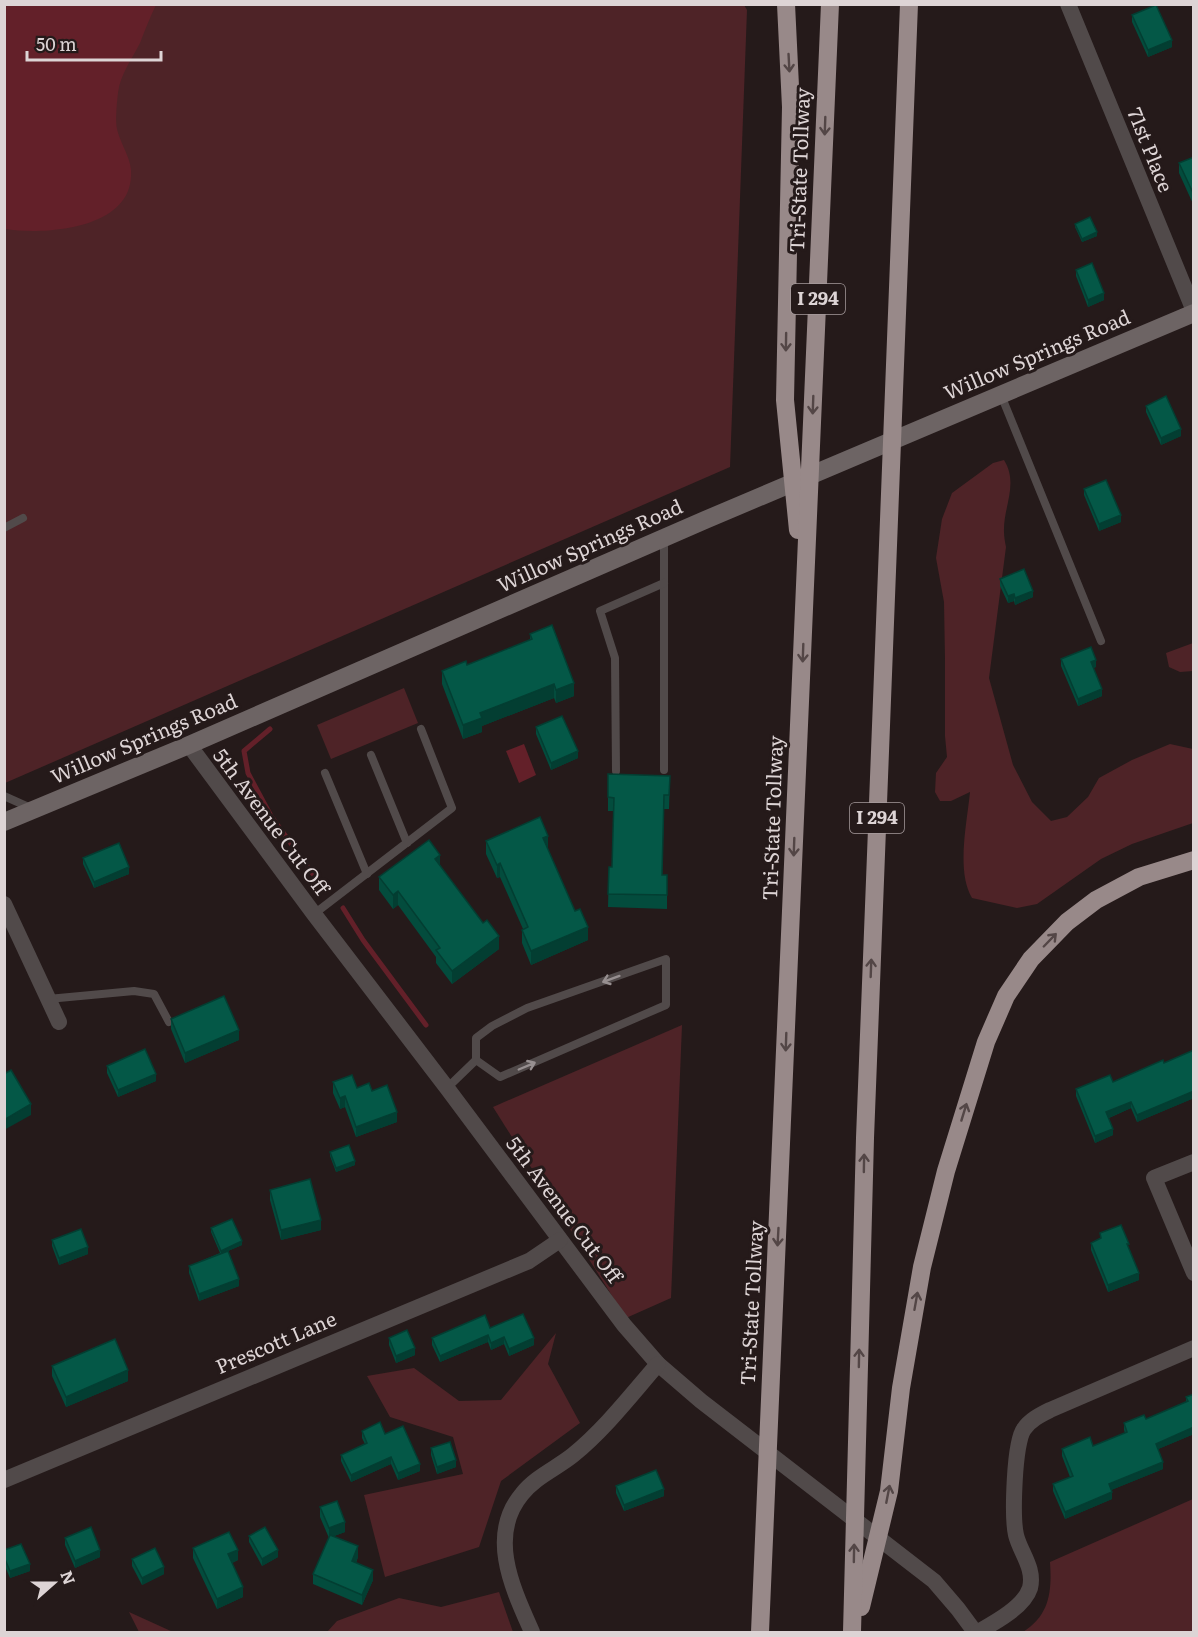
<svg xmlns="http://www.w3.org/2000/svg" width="1198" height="1637" viewBox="0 0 1198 1637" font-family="Literata,serif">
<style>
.green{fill:#4e2327}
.water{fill:#632029}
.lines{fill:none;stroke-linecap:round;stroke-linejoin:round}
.stream{stroke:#632029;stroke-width:5}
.lane{stroke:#514a4a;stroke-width:8}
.street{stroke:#514a4a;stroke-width:16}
.secondary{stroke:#6d6464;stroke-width:18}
.highway{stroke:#988989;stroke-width:18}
.wall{fill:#034c3d}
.shaded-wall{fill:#033e32}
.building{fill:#045847;stroke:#033e32;stroke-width:1.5}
.oneway{stroke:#534646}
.oneway2{stroke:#978f90}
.labels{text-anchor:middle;stroke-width:6;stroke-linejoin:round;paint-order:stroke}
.shield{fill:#251a1a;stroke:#a69c9d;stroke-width:1.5}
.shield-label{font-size:18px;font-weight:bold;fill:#ddd4d5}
.street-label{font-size:20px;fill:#ddd4d5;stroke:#251a1a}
</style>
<rect width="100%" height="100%" fill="#251a1a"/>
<!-- green -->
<g class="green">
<path d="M5,5H744L747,10L730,467L5,783Z"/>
<path d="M1004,460C1019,484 1003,507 1004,532C1004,537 1005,542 1006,547L989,678L1013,765L1032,802L1051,821L1067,817L1088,797L1099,778L1132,760L1170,744L1193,749V823L1132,844L1101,859L1037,904L1017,908L972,898C956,871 967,823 970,792L951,801H940L935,792L936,773L947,757L945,736V659L944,602L936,558L942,519L952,493L993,463Z"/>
<path d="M1193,643V671L1180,672L1169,667L1166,653Z"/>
<path d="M404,688L418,723L331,759L317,725Z"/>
<path d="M682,1025L671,1298L626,1318L493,1107Z"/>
<path d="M556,1333L548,1364L580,1423L501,1481L479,1547L385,1577L364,1495L463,1474L453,1437L390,1417L367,1376L414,1368L459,1401L501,1400Z"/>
<path d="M1193,1499V1632H1023C1050,1615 1052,1591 1050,1562Z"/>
<path d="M499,1592L513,1632H327L337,1621L399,1598L441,1607Z"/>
<path d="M129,1612L173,1632H139Z"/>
</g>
<!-- water -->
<g class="water">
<path d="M4,5H156C150,17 145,30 140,43C132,59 120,75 118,93C117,102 115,120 117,129C121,146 133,160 131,177C128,230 43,235 5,229Z"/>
<path d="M524,744L536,775L519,783L506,751Z"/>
</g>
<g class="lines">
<!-- stream -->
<g class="stream">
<path d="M270,729L244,751L248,773L271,816L313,874"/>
<path d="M343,908L363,940L426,1025"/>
</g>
<!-- lane -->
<g class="lane">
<path d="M1001,395L1101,641"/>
<path d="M4,528L23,518"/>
<path d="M371,755L407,843"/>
<path d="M664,770V539"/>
<path d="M616,771L615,658L600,611L664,583"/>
<path d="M325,773L367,874"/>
<path d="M4,796L33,809"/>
<path d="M314,914L452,808L421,729"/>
<path d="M48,999L134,991L154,994L169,1022"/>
<path d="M447,1088L476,1060V1038L492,1026L527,1008L666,959V1005L500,1077L476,1060"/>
</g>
<!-- street -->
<g class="street">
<path d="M1068,4L1194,311"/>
<path d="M189,745L314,914L447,1088L624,1325L658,1364L701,1401L934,1581L958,1609L975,1632"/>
<path d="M4,904L59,1022"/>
<path d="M1194,1162L1154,1178L1194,1273"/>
<path d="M4,1480L529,1261L560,1240"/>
<path d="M532,1632C513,1589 487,1536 522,1494C535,1477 557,1468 573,1455C605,1429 631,1395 658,1364"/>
<path d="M978,1632C994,1623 1024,1607 1030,1588C1035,1568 1020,1552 1016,1535C1012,1517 1014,1442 1024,1429C1030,1420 1040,1415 1050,1410L1194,1348"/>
</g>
<!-- secondary -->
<path class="secondary" d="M4,822L189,745L705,520L1194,313"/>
<!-- highway -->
<g class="highway">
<path d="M786,4L791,107L785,400L798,530"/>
<path d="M861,1607L889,1491L901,1388L922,1267L946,1171L986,1042L1006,996L1031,959L1067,922L1096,900L1139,877L1194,860"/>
<path d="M760,1632L830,4"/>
<path d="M852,1632L865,1138L909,4"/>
</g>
</g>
<!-- wall -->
<g class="wall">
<path d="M1132,15L1172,47L1148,57L1132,22Z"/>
<path d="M1194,157V206L1179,173V163Z"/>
<path d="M1075,224L1097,236L1082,242L1075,227Z"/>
<path d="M1076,270L1104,300L1088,307L1076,276Z"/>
<path d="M1146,406L1181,436L1161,445L1146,412Z"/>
<path d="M1084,489L1121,522L1099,531L1084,495Z"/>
<path d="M1000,579L1033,597L1015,605L1014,601L1008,603L1000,586Z"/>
<path d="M530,634L574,696L556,703L554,698L482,726V732L463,739L442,684V671L467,665L530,640Z"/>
<path d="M1061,659L1096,667L1093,668L1102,696L1078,706L1061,666Z"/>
<path d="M536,727L578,758L551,770L536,734Z"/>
<path d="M608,774L670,776L669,809H664L662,875H667V909L608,907L609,867H612L614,811H608Z"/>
<path d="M486,841L548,850L588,940L531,965L522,943V930L523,929L500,877L497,878L486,854Z"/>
<path d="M83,858L129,874L94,888L83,864Z"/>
<path d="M440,865L499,949L452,984L436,963V957L398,905L393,909L379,890V877Z"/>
<path d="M171,1019L239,1040L185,1063L171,1029Z"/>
<path d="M1194,1050V1098L1137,1122L1131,1108L1109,1118L1113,1135L1095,1143L1076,1096V1089L1113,1082L1164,1063Z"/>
<path d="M107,1066L156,1081L118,1097L107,1073Z"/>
<path d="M333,1082L372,1091L397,1122L356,1137L345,1107L340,1109L333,1093Z"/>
<path d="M330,1152L355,1165L336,1172L330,1156Z"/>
<path d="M270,1190L321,1230L281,1240L270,1200Z"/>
<path d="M211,1228L242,1245L228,1251L239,1286L199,1301L189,1273V1266L220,1253L211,1232Z"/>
<path d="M1100,1233L1139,1280L1108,1292L1091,1250V1243L1100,1239Z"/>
<path d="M52,1240L88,1254L59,1265L52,1246Z"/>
<path d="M490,1328L534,1345L509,1356L504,1344L491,1350L488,1342L440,1362L432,1345V1338Z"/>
<path d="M389,1338L415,1355L396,1363L389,1345Z"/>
<path d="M52,1366L128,1381L66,1407L52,1376Z"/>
<path d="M1194,1394V1434L1158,1449L1163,1469L1111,1490L1112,1499L1065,1519L1053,1491V1484L1070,1477L1062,1456V1449L1093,1446L1125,1433L1124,1430V1423L1146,1419L1186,1402V1397Z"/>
<path d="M362,1431L385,1434L420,1471L398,1480L391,1464L351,1482L341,1461V1455L365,1444L362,1438Z"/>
<path d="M431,1448L456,1467L437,1474L431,1455Z"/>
<path d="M616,1486L664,1496L624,1511L616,1493Z"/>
<path d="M320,1507L345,1532L334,1536L358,1557L356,1563L373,1580L362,1605L313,1584V1574L329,1538L320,1517Z"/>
<path d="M249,1536L278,1557L262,1566L249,1542Z"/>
<path d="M65,1538L100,1557L75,1568L65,1545Z"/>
<path d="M193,1548L238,1560L232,1563L243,1597L217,1609L193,1558Z"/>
<path d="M4,1550L30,1571L10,1578L4,1564Z"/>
<path d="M132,1559L164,1574L142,1585L132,1566Z"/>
</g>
<!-- shaded-wall -->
<g class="shaded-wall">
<path d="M1172,40V47L1148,57V50Z"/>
<path d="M1097,232V236L1082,242V239Z"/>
<path d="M1104,293V300L1088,307V300Z"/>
<path d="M1181,429V436L1161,445V438Z"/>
<path d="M1121,515V522L1099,531V524Z"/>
<path d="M1033,591V597L1015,605V598Z"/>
<path d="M1014,594V601L1008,603V596Z"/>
<path d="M1096,660V667L1091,669V662Z"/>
<path d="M574,683V696L556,703V690Z"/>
<path d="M554,684V698L482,726V732L463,739V725L480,713Z"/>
<path d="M1102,689V696L1078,706V699Z"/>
<path d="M578,751V758L551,770V763Z"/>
<path d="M548,836V849L543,838Z"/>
<path d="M440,855V869L435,859Z"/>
<path d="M500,863V877L497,878V865Z"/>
<path d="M129,867V874L94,888V882Z"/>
<path d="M398,891V905L393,909V895Z"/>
<path d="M588,927V940L531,965V951Z"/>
<path d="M499,936V949L452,984V971Z"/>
<path d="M6,963V974H4V964Z"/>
<path d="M239,1030V1040L185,1063V1053Z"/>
<path d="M156,1074V1081L118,1097V1090Z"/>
<path d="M1194,1091V1098L1137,1122V1115Z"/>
<path d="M345,1096V1107L340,1109V1098Z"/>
<path d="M1131,1102V1108L1106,1119V1112Z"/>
<path d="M31,1104V1115L4,1130V1120Z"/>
<path d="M397,1112V1122L356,1137V1127Z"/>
<path d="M1113,1129V1135L1095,1143V1136Z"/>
<path d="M355,1161V1165L336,1172V1168Z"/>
<path d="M321,1220V1230L281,1240V1230Z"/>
<path d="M242,1241V1245L221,1254V1251Z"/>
<path d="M88,1247V1254L59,1265V1258Z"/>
<path d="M1139,1273V1280L1108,1292V1285Z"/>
<path d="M239,1279V1286L199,1301V1294Z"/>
<path d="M488,1335V1342L440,1362V1356Z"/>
<path d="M504,1337V1344L491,1350V1343Z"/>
<path d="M534,1338V1345L509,1356V1349Z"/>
<path d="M415,1348V1355L396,1363V1356Z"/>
<path d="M128,1370V1381L66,1407V1397Z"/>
<path d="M1194,1427V1434L1156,1450V1444Z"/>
<path d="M391,1457V1464L351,1482V1475Z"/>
<path d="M456,1460V1467L437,1474V1467Z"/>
<path d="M1163,1462V1469L1109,1491V1484Z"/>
<path d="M420,1464V1471L398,1480V1473Z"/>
<path d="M664,1489V1496L624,1511V1505Z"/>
<path d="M1112,1492V1499L1065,1519V1512Z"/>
<path d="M345,1522V1532L329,1538V1528Z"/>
<path d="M358,1546V1557L352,1571V1561Z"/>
<path d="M100,1550V1557L75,1568V1561Z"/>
<path d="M238,1550V1560L228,1565V1554Z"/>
<path d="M278,1550V1557L262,1566V1559Z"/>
<path d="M30,1564V1571L10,1578V1571Z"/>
<path d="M164,1567V1574L142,1585V1578Z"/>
<path d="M373,1570V1580L362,1605V1595Z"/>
<path d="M243,1587V1597L217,1609V1599Z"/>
</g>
<!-- building -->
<g class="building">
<path d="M1156,5L1172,40L1148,50L1132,15Z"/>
<path d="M1194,157V195L1179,163Z"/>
<path d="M1090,217L1097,232L1082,239L1075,224Z"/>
<path d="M1092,263L1104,293L1088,300L1076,270Z"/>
<path d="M1166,396L1181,429L1161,438L1146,406Z"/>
<path d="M1106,480L1121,515L1099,524L1084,489Z"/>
<path d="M1024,569L1033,591L1015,598L1014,594L1008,596L1000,579Z"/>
<path d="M552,625L574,683L556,690L554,684L480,713L482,718L463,725L442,671L466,661L467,665L532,639L530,634Z"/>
<path d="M1091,647L1096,660L1091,662L1102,689L1078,699L1061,659Z"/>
<path d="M562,716L578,751L551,763L536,727Z"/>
<path d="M608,774L670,776L669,795H664L662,875H667V895L608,894L609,867H612L614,798L608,797Z"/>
<path d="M540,817L548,836L543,838L575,911L580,909L588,927L531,951L522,930L528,927L500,863L497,865L486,841Z"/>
<path d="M429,840L440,855L435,859L483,923L487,920L499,936L452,971L436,950L440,948L398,891L393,895L379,877Z"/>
<path d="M119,843L129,867L94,882L83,858Z"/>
<path d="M224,996L239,1030L185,1053L171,1019Z"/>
<path d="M145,1049L156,1074L118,1090L107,1066Z"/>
<path d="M1194,1050V1091L1137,1115L1131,1102L1106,1112L1113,1129L1095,1136L1076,1089L1110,1075L1113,1082L1163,1060L1164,1063Z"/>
<path d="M11,1070L31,1104L4,1120V1074Z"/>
<path d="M352,1075L357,1088L369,1083L372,1091L387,1085L397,1112L356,1127L345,1096L340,1098L333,1082Z"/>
<path d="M349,1145L355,1161L336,1168L330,1152Z"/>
<path d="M310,1179L321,1220L281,1230L270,1190Z"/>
<path d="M232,1219L242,1241L221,1251L211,1228Z"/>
<path d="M1121,1225L1129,1244H1127L1139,1273L1108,1285L1091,1243L1101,1238L1100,1233Z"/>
<path d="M81,1229L88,1247L59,1258L52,1240Z"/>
<path d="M228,1251L239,1279L199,1294L189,1266Z"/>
<path d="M523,1314L534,1338L509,1349L504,1337L491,1343L488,1335L440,1356L432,1338L485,1315L490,1328Z"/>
<path d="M407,1330L415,1348L396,1356L389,1338Z"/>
<path d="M115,1339L128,1370L66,1397L52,1366Z"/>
<path d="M1194,1394V1427L1156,1444L1163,1462L1109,1484L1112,1492L1065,1512L1053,1484L1073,1476L1062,1449L1090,1437L1093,1446L1127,1432L1124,1423L1144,1415L1146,1419L1188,1401L1186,1397Z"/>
<path d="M380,1422L385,1434L403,1426L420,1464L398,1473L391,1457L351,1475L341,1455L367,1443L362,1431Z"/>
<path d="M450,1442L456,1460L437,1467L431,1448Z"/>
<path d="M656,1470L664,1489L624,1505L616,1486Z"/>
<path d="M337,1501L345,1522L329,1528L320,1507Z"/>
<path d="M91,1527L100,1550L75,1561L65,1538Z"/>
<path d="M265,1527L278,1550L262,1559L249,1536Z"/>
<path d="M229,1532L238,1550L228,1554L243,1587L217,1599L193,1548Z"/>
<path d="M330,1535L358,1546L352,1561L373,1570L362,1595L313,1574Z"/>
<path d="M21,1544L30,1564L10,1571L4,1557V1550Z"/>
<path d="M155,1548L164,1567L142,1578L132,1559Z"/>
</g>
<!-- one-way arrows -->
<defs><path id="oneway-shaft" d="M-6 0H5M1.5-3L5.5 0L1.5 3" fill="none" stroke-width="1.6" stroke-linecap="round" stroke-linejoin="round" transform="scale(1.5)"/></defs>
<g class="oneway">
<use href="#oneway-shaft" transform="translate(789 63) rotate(87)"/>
<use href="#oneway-shaft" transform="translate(825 126) rotate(92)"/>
<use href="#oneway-shaft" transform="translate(786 342) rotate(91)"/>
<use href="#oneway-shaft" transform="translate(813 405) rotate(92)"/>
<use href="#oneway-shaft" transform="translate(803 653) rotate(92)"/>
<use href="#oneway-shaft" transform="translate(794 847) rotate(92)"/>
<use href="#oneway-shaft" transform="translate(1050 940) rotate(-46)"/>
<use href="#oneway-shaft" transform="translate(871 968) rotate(-88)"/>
<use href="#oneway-shaft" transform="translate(786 1042) rotate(92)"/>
<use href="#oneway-shaft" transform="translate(964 1112) rotate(-73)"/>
<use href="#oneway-shaft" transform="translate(864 1163) rotate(-89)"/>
<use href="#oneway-shaft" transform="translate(778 1237) rotate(93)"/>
<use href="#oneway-shaft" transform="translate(916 1301) rotate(-80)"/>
<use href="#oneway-shaft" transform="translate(859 1358) rotate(-89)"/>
<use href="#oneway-shaft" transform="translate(888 1494) rotate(-79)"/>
<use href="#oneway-shaft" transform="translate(854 1553) rotate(-89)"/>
</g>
<g class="oneway2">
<use href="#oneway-shaft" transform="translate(611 979) rotate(160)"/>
<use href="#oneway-shaft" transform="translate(527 1066) rotate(-23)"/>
</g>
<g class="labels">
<!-- shield labels -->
<g class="shield">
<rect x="791" y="284" width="54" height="30" rx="4.5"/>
<rect x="850" y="803" width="54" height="30" rx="4.5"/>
</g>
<g class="shield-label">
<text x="818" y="305">I 294</text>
<text x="877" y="824">I 294</text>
</g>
<!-- street labels -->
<g class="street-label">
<text transform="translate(1150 150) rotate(68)" y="7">71st Place</text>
<text transform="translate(800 170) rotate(-88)" y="7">Tri-State Tollway</text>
<text transform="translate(1037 355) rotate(-23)" y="7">Willow Springs Road</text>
<text transform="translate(590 546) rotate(-24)" y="7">Willow Springs Road</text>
<text transform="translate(144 739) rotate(-23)" y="7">Willow Springs Road</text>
<text transform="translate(773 818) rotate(-88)" y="7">Tri-State Tollway</text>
<text transform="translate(271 822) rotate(53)" y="7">5th Avenue Cut Off</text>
<text transform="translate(564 1210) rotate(53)" y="7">5th Avenue Cut Off</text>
<text transform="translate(752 1303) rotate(-87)" y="7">Tri-State Tollway</text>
<text transform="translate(276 1343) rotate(-23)" y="7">Prescott Lane</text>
</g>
</g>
<!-- border -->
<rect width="1198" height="1637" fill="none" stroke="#ddd4d5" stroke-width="12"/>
<!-- north arrow -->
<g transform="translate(54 1583) rotate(69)" stroke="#251a1a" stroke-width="4.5" paint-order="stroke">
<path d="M0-4.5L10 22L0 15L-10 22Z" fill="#ddd4d5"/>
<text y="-9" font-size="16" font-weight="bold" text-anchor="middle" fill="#ddd4d5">N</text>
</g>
<!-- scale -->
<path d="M27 51v9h134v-9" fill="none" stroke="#ddd4d5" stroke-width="3"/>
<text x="36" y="51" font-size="18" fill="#ddd4d5" stroke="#251a1a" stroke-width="4.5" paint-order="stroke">50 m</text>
</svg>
